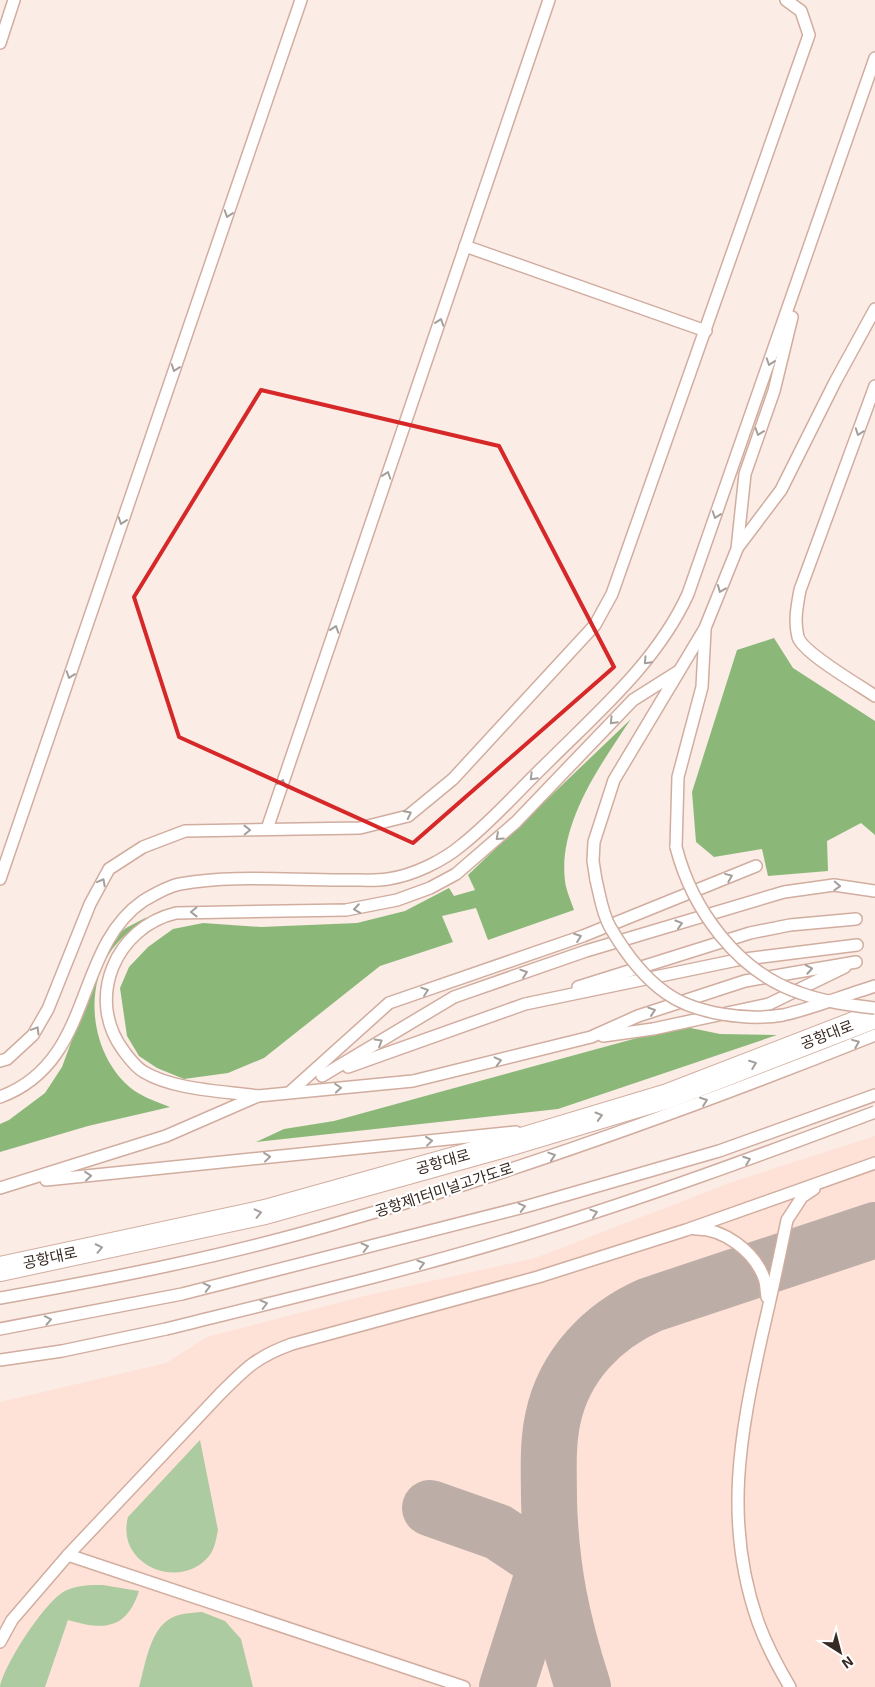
<svg xmlns="http://www.w3.org/2000/svg" width="875" height="1687" viewBox="0 0 875 1687" font-family="'Exo 2','Noto Sans KR',sans-serif">
<style>
.built{fill:#fee2d7}
.green{fill:#accba1}
.forest{fill:#8bb879}
.lines{fill:none;stroke-linecap:round;stroke-linejoin:round}
.taxiway{stroke:#bcada7;stroke-width:56}
.lane-casing{stroke:#d1ad9f;stroke-width:14}
.street-casing{stroke:#d1ad9f;stroke-width:26}
.lane{stroke:#fff;stroke-width:11}
.street{stroke:#fff;stroke-width:24}
.lane-bridge-casing{stroke:#d1ad9f;stroke-width:14;stroke-linecap:butt}
.lane-bridge{stroke:#fff;stroke-width:11}
.oneway{stroke:#a59f9c}
.marked{fill:none;stroke:#d62828;stroke-width:4;stroke-linejoin:round}
.labels{text-anchor:middle;stroke-width:4.5;stroke-linejoin:round;paint-order:stroke}
.street-label{font-size:15px;fill:#372923;stroke:#fff}
</style>
<rect width="100%" height="100%" fill="#fbece6"/>
<!-- built -->
<path class="built" d="M875,1136V1687H0V1402L166,1363L207,1337L368,1295L535,1258L735,1181Z"/>
<!-- green -->
<g class="green">
<path d="M200,1440L218,1530C216,1539 215,1549 209,1556C180,1592 115,1565 128,1517Z"/>
<path d="M103,1585L139,1591C126,1631 102,1630 68,1620L45,1687H0C4,1665 45,1601 65,1591C77,1585 90,1585 103,1585Z"/>
<path d="M202,1612L225,1621L241,1639L253,1687H139C145,1667 149,1633 168,1620C177,1613 191,1613 202,1612Z"/>
</g>
<!-- forest -->
<g class="forest">
<path d="M774,638L793,668L875,721V835L861,823L827,841L828,871L768,876L762,849L714,857L696,842L692,792L737,650Z"/>
<path d="M631,719C601,764 558,823 565,881C566,890 571,901 574,910L488,940L476,908L442,916L453,942L380,966L264,1058L228,1073L184,1079L157,1068L139,1056L127,1036L120,988L129,967L148,947L173,929L203,923L261,927L357,923L405,911L449,888L454,896L475,890L468,875Z"/>
<path d="M147,917C134,928 118,939 109,954C81,996 95,1066 138,1093C148,1099 160,1103 170,1107L88,1126L0,1152V1124L9,1120L45,1093L62,1067L76,1029L85,991L108,943L126,928Z"/>
<path d="M681,1026L720,1034L777,1035L558,1109L256,1142L284,1129L334,1121Z"/>
</g>
<g class="lines">
<!-- taxiway -->
<g class="taxiway">
<path d="M430,1508L498,1532L554,1569"/>
<path d="M507,1687L548,1558"/>
<path d="M583,1687C562,1622 551,1570 549,1501C549,1474 547,1445 553,1418C564,1366 602,1326 650,1305L875,1230"/>
</g>
<defs>
<g id="lane">
<path d="M0,43L14,0"/>
<path d="M465,246L706,331"/>
<path d="M875,386L800,590C797,606 794,621 798,637C803,653 859,685 875,696"/>
<path d="M738,547L781,490L835,382L875,309"/>
<path d="M267,829L549,0"/>
<path d="M676,847L678,777L702,687L705,630"/>
<path d="M0,879L301,0"/>
<path d="M596,880L593,861L594,842L614,780L705,628L737,549L745,474L774,391L792,317"/>
<path d="M578,987L750,933L790,925L856,919"/>
<path d="M863,990L875,986"/>
<path d="M603,1036L653,1029L769,1004L845,967"/>
<path d="M0,1061L7,1059L33,1035L48,1009L90,904L109,869L143,847L185,831L360,828L408,816L453,779L595,625L612,594L809,35L801,11L786,0"/>
<path d="M348,1067L525,1004L737,960L857,945"/>
<path d="M322,1076L454,997L586,951L784,892L834,885L875,891"/>
<path d="M290,1092L389,1003L583,936L756,866"/>
<path d="M258,1096C223,1091 174,1090 144,1072C135,1067 129,1058 123,1050C85,998 116,927 176,913L346,910L397,900L430,888L456,874L516,822L633,700L679,671"/>
<path d="M0,1097C95,1062 73,949 143,901C153,895 169,886 180,884C233,874 297,881 351,880C363,880 377,881 388,879C414,875 443,861 463,844C493,820 519,790 546,764C598,712 657,662 688,594L875,58"/>
<path d="M46,1180L516,1132"/>
<path d="M0,1188L166,1136L258,1096L413,1081L591,1037L638,1016L745,981L856,962"/>
<path d="M695,1229C723,1228 754,1251 764,1278C766,1283 766,1291 767,1297"/>
<path d="M0,1298C114,1278 230,1255 341,1222C522,1170 700,1105 875,1035"/>
<path d="M0,1329L182,1294L528,1206L719,1151L875,1095"/>
<path d="M0,1360L62,1351L166,1329"/>
<path d="M68,1555L464,1687"/>
<path d="M0,1642L12,1620L68,1555L220,1394C246,1368 256,1357 292,1344L538,1277L686,1230L875,1163"/>
<path d="M790,1687C778,1667 766,1644 758,1622C723,1522 740,1435 762,1335C771,1297 779,1259 787,1220L802,1197L814,1189"/>
</g>
<path id="street" d="M0,1269L265,1212L505,1145L668,1096L875,1016"/>
</defs>
<!-- lane casing -->
<use href="#lane" class="lane-casing"/>
<!-- street casing -->
<use href="#street" class="street-casing"/>
<!-- lane -->
<use href="#lane" class="lane"/>
<!-- street -->
<use href="#street" class="street"/>
<defs>
<g id="lane-bridge">
<path d="M676,847C692,909 737,972 800,993C825,1002 849,1005 875,1008"/>
<path d="M596,880C600,896 602,913 610,927C624,951 643,977 666,993C695,1014 748,1021 783,1015C810,1009 837,998 863,990"/>
<path d="M166,1329C287,1299 410,1270 530,1233C647,1197 761,1155 875,1112"/>
</g>
</defs>
<!-- lane-bridge casing -->
<use href="#lane-bridge" class="lane-bridge-casing"/>
<!-- lane-bridge -->
<use href="#lane-bridge" class="lane-bridge"/>
</g>
<!-- one-way arrows -->
<defs><path id="oneway-chevron" d="M-2-3.5L2.5 0L-2 3.5" fill="none" stroke-width="1.6" stroke-linecap="round" stroke-linejoin="round" transform="scale(1.25)"/></defs>
<g class="oneway">
<use href="#oneway-chevron" transform="translate(228 214) rotate(109)"/>
<use href="#oneway-chevron" transform="translate(440 322) rotate(-71)"/>
<use href="#oneway-chevron" transform="translate(770 362) rotate(109)"/>
<use href="#oneway-chevron" transform="translate(175 368) rotate(109)"/>
<use href="#oneway-chevron" transform="translate(759 432) rotate(109)"/>
<use href="#oneway-chevron" transform="translate(859 432) rotate(110)"/>
<use href="#oneway-chevron" transform="translate(387 475) rotate(-71)"/>
<use href="#oneway-chevron" transform="translate(716 515) rotate(109)"/>
<use href="#oneway-chevron" transform="translate(122 521) rotate(109)"/>
<use href="#oneway-chevron" transform="translate(721 589) rotate(112)"/>
<use href="#oneway-chevron" transform="translate(335 629) rotate(-71)"/>
<use href="#oneway-chevron" transform="translate(647 661) rotate(133)"/>
<use href="#oneway-chevron" transform="translate(70 675) rotate(109)"/>
<use href="#oneway-chevron" transform="translate(613 721) rotate(134)"/>
<use href="#oneway-chevron" transform="translate(533 777) rotate(135)"/>
<use href="#oneway-chevron" transform="translate(282 783) rotate(-71)"/>
<use href="#oneway-chevron" transform="translate(408 814) rotate(-27)"/>
<use href="#oneway-chevron" transform="translate(247 830) rotate(-1)"/>
<use href="#oneway-chevron" transform="translate(499 837) rotate(138)"/>
<use href="#oneway-chevron" transform="translate(729 877) rotate(-22)"/>
<use href="#oneway-chevron" transform="translate(102 882) rotate(-62)"/>
<use href="#oneway-chevron" transform="translate(837 886) rotate(2)"/>
<use href="#oneway-chevron" transform="translate(357 909) rotate(171)"/>
<use href="#oneway-chevron" transform="translate(194 912) rotate(179)"/>
<use href="#oneway-chevron" transform="translate(679 924) rotate(-17)"/>
<use href="#oneway-chevron" transform="translate(578 937) rotate(-20)"/>
<use href="#oneway-chevron" transform="translate(809 969) rotate(-10)"/>
<use href="#oneway-chevron" transform="translate(524 973) rotate(-19)"/>
<use href="#oneway-chevron" transform="translate(425 991) rotate(-19)"/>
<use href="#oneway-chevron" transform="translate(652 1011) rotate(-18)"/>
<use href="#oneway-chevron" transform="translate(36 1030) rotate(-59)"/>
<use href="#oneway-chevron" transform="translate(379 1042) rotate(-31)"/>
<use href="#oneway-chevron" transform="translate(856 1043) rotate(-22)"/>
<use href="#oneway-chevron" transform="translate(498 1061) rotate(-14)"/>
<use href="#oneway-chevron" transform="translate(753 1064) rotate(-21)"/>
<use href="#oneway-chevron" transform="translate(338 1088) rotate(-5)"/>
<use href="#oneway-chevron" transform="translate(704 1101) rotate(-20)"/>
<use href="#oneway-chevron" transform="translate(599 1116) rotate(-16)"/>
<use href="#oneway-chevron" transform="translate(429 1141) rotate(-6)"/>
<use href="#oneway-chevron" transform="translate(552 1156) rotate(-18)"/>
<use href="#oneway-chevron" transform="translate(267 1157) rotate(-6)"/>
<use href="#oneway-chevron" transform="translate(747 1160) rotate(-20)"/>
<use href="#oneway-chevron" transform="translate(88 1176) rotate(-6)"/>
<use href="#oneway-chevron" transform="translate(522 1207) rotate(-15)"/>
<use href="#oneway-chevron" transform="translate(258 1213) rotate(-13)"/>
<use href="#oneway-chevron" transform="translate(594 1213) rotate(-18)"/>
<use href="#oneway-chevron" transform="translate(365 1247) rotate(-14)"/>
<use href="#oneway-chevron" transform="translate(99 1248) rotate(-12)"/>
<use href="#oneway-chevron" transform="translate(421 1264) rotate(-16)"/>
<use href="#oneway-chevron" transform="translate(207 1287) rotate(-14)"/>
<use href="#oneway-chevron" transform="translate(264 1304) rotate(-14)"/>
<use href="#oneway-chevron" transform="translate(48 1320) rotate(-11)"/>
</g>
<!-- marked area -->
<path class="marked" d="M261,390L499,446L614,667L413,843L179,737L134,597Z"/>
<g class="labels">
<!-- street labels -->
<g class="street-label">
<text transform="translate(827 1035) rotate(-21)" y="5">공항대로</text>
<text transform="translate(443 1162) rotate(-16)" y="5">공항대로</text>
<text transform="translate(444 1190) rotate(-18)" y="5">공항제1터미널고가도로</text>
<text transform="translate(50 1258) rotate(-12)" y="5">공항대로</text>
</g>
</g>
<!-- north arrow -->
<g transform="translate(840 1652) rotate(144)" stroke="#ffffff" stroke-width="4" paint-order="stroke">
<path d="M0-4L9 19L0 12L-9 19Z" fill="#372923"/>
<text y="-8" font-size="14" font-weight="bold" text-anchor="middle" fill="#372923">N</text>
</g>
</svg>
